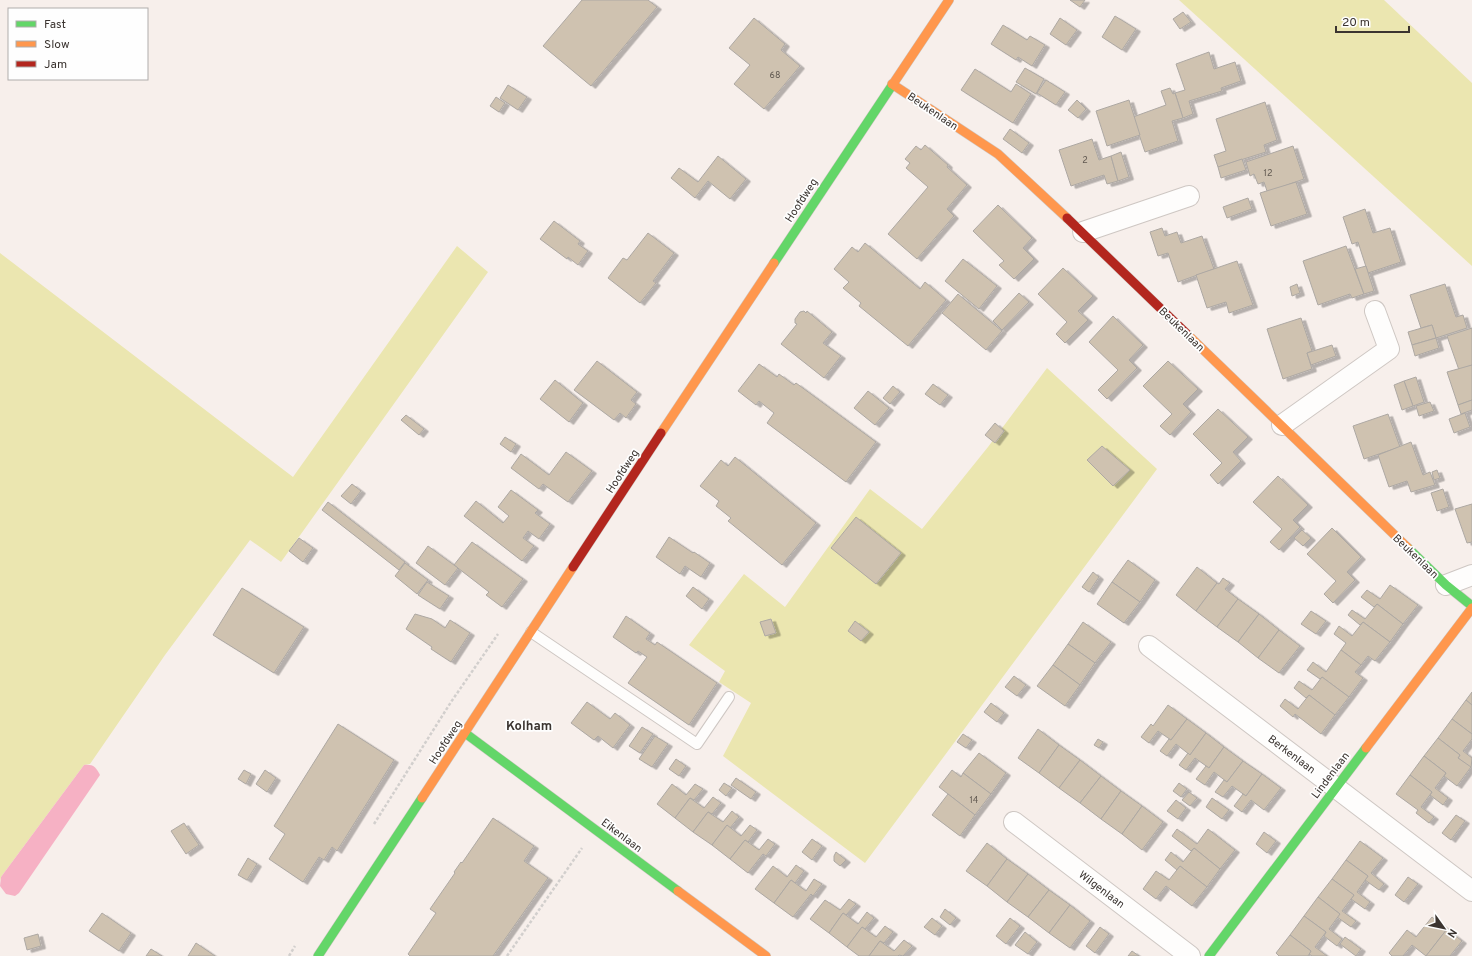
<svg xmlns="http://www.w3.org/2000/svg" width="1472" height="956" viewBox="0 0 1472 956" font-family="Overpass,sans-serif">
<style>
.green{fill:#ebe6b0}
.water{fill:#f6b1c4}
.building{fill:#cfc2b0;stroke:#ada8a3;filter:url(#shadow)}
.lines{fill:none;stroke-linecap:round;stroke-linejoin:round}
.lane-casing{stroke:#cec7c3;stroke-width:12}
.street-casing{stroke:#cec7c3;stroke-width:22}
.fast-casing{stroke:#cec7c3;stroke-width:10}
.slow-casing{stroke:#cec7c3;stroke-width:10}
.jam-casing{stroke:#cec7c3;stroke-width:10}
.path{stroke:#d2cfcd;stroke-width:2.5;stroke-dasharray:3 2;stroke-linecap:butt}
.lane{stroke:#fefdfc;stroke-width:10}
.street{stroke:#fefdfc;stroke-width:20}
.fast{stroke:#63d668;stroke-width:9}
.slow{stroke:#ff974d;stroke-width:9}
.jam{stroke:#b3261e;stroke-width:9}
.labels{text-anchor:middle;stroke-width:3.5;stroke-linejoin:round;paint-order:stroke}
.number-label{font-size:9px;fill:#605850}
.street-label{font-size:11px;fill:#3b3430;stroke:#fefefe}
.quarter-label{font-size:13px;font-weight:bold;fill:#3b3430;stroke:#fefefe}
</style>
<defs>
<filter id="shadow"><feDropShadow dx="4.5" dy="2.5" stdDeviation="0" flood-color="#0004"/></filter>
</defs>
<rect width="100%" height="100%" fill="#f7efeb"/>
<!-- green -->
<g class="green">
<path d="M1179,0H1384L1472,83V266Z"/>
<path d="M457,246L488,272L281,562L250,540L165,655L90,764L84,765L1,877L0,881V253L293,477Z"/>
<path d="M1047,368L1157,469L865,863L723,756L751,703L719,682L725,671L689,645L744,574L785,607L870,489L922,529L988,447Z"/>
</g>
<!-- water -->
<path class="water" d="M84,765C93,764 96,767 100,775L19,893L15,896L6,894L0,886L1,877Z"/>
<!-- building -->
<g class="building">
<path d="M582,0H648L657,7L591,86L543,46Z"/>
<path d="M1070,0H1085L1080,7Z"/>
<path d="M1183,12L1191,22L1180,29L1173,19Z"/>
<path d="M1115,16L1136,29L1122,50L1102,37Z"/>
<path d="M754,18L785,44L781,50L800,66L764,109L734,84L750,65L729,48Z"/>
<path d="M1060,18L1077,30L1066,45L1050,34Z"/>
<path d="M1003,25L1027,40L1030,36L1045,45L1032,66L1018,57L1016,60L991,44Z"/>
<path d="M1209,52L1214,69L1235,62L1241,81L1221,88L1222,91L1189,101L1193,114L1183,118L1175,93L1185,90L1176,64Z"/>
<path d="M1025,68L1044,79L1036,94L1016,82Z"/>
<path d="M975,69L1011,92L1016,84L1031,94L1013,123L961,90Z"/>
<path d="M1046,80L1065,92L1056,105L1037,93Z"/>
<path d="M508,85L527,97L518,110L500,98Z"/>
<path d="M1170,88L1173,94L1175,93L1183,118L1172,121L1178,141L1145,152L1133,117L1166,105L1161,91Z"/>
<path d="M496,97L505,103L499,112L490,106Z"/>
<path d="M1077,100L1086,109L1078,118L1068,110Z"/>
<path d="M1129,100L1140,135L1107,146L1096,111Z"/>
<path d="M1265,102L1277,140L1264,145L1266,152L1218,167L1214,155L1226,151L1216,119Z"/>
<path d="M1010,129L1029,143L1022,153L1003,139Z"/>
<path d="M1092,139L1099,160L1111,156L1118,181L1107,184L1104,175L1071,186L1059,150Z"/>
<path d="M925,145L948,165L947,167L967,185L947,209L954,216L917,259L888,234L928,187L906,168L910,163L905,159L916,146L921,150Z"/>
<path d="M1293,146L1304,179L1270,191H1267L1264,182L1258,184L1254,174L1250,176L1246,162Z"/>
<path d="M1121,152L1129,177L1118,181L1111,156Z"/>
<path d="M718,156L746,179L730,199L708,181L695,198L671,178L679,168L698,182Z"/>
<path d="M1242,159L1246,170L1221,178L1218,167Z"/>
<path d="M1296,182L1307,214L1271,226L1260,193Z"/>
<path d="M1248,198L1252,209L1227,218L1223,207Z"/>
<path d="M998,205L1032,238L1023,248L1034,259L1014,279L999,265L1004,261L973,231Z"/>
<path d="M1365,209L1373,233L1390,228L1401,262L1368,273L1358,242L1352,244L1343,217Z"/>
<path d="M554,221L580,241L578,244L588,251L578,265L568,257L567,259L540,239Z"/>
<path d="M1162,228L1165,236L1177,232L1181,243L1202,236L1214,269L1178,282L1168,253L1158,256L1150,232Z"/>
<path d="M648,233L674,253L653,281L656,283L640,303L608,278L623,258L627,260Z"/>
<path d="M865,243L920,289L925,282L946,300L908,346L859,306L861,303L843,288L849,282L834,269L852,247L858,252Z"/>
<path d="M1346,246L1364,294L1352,298L1350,294L1318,305L1303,261Z"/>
<path d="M963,259L997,286L979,309L945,281Z"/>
<path d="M1237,261L1253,305L1229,313L1226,302L1207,308L1196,275Z"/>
<path d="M1366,266L1374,291L1364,294L1355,269Z"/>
<path d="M1063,268L1093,296L1078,311L1088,320L1065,343L1056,334L1067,322L1038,294Z"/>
<path d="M1297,284L1300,293L1292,296L1290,287Z"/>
<path d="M1445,284L1456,317L1463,315L1467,328L1436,338L1432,325L1421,328L1410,295Z"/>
<path d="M1019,293L1029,302L1002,330L993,321Z"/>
<path d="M958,294L1002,331L986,350L942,313Z"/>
<path d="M804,311L806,313L807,311L832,332L823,343L841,356L824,378L781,344L797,324L795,323V319L800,312Z"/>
<path d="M1113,316L1143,345L1129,360L1137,368L1107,399L1098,390L1118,370L1089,342Z"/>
<path d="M1301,318L1312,351L1307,353L1312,369L1283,379L1267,329Z"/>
<path d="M1432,325L1436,338L1412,345L1408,332Z"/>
<path d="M1472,328V365L1459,370L1447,336Z"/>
<path d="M1436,338L1439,348L1415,356L1412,345Z"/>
<path d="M1332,345L1336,356L1311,365L1307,353Z"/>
<path d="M597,361L637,392L631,400L636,404L626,418L620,413L614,420L574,390Z"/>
<path d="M1168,361L1198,389L1183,404L1191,412L1170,435L1160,426L1172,414L1143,386Z"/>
<path d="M759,364L777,377L779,374L794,385L796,383L876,442L846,482L767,423L774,413L759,401L756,405L738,391Z"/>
<path d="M1472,365V400L1458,405L1447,372Z"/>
<path d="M1416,377L1424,402L1413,406L1404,381Z"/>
<path d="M555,380L583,403L569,422L540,399Z"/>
<path d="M1404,381L1413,406L1402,410L1394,385Z"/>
<path d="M933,384L948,395L940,405L925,394Z"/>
<path d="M893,386L900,392L890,404L883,398Z"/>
<path d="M868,391L889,408L875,425L854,408Z"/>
<path d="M1472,400V410L1461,414L1458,405Z"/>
<path d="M1430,402L1434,411L1419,416L1416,406Z"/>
<path d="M1218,409L1248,437L1233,452L1241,461L1218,484L1210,475L1222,463L1193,434Z"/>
<path d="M1465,413L1470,427L1454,433L1449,419Z"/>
<path d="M1388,414L1400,447L1364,459L1353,426Z"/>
<path d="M406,415L424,429L419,435L401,420Z"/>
<path d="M995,423L1004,431L995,443L985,435Z"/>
<path d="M505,437L516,444L511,452L500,444Z"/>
<path d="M1411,442L1423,475L1430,472L1435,485L1411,492L1407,481L1389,487L1378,455Z"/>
<path d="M1102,446L1130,470L1113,486L1087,460Z"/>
<path d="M566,452L592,471L568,502L543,484L539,489L511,468L521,454L549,475Z"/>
<path d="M735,457L816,523L782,565L728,521L731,518L716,506L719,501L700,486L721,460L728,466Z"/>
<path d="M1437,470L1440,478L1434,480L1432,472Z"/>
<path d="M1278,476L1308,505L1293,520L1300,527L1279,550L1270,542L1282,529L1253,502Z"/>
<path d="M352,484L361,491L351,504L341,496Z"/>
<path d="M1443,489L1449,507L1437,511L1431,493Z"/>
<path d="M511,490L538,510L535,513L550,524L539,539L528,531L523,538L534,546L522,561L464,516L476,501L503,523L509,516L498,507Z"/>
<path d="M328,502L405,562L399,570L322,510Z"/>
<path d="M1472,504V542L1467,543L1455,509Z"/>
<path d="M856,517L901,553L876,584L831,548Z"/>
<path d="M1332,528L1361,557L1347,572L1355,580L1333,603L1324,594L1336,581L1307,554Z"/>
<path d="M1302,530L1311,538L1303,546L1294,538Z"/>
<path d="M669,537L693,553L694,552L710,563L701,577L685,566L680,574L656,557Z"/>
<path d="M299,538L313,548L303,562L289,551Z"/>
<path d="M472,542L523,579L502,607L486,595L489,592L454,565Z"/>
<path d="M428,546L458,568L445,585L416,563Z"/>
<path d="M1128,560L1155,580L1140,602L1112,582Z"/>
<path d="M405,563L428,580L417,594L395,576Z"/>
<path d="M1197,567L1217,583L1196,611L1176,595Z"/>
<path d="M1093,572L1099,577L1089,592L1082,587Z"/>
<path d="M1223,578L1230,583L1225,589L1238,599L1217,627L1196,611L1217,583L1219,584Z"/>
<path d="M427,582L449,596L440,609L418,595Z"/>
<path d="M1112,582L1140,602L1124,623L1097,604Z"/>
<path d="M1390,585L1418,605L1403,624L1377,604L1374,607L1361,597L1367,590L1380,599Z"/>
<path d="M693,587L709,599L702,609L686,596Z"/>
<path d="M242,588L304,627L274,673L213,635Z"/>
<path d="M1238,599L1259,614L1238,642L1217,627Z"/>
<path d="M1377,604L1403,624L1390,642L1363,622L1360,625L1348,615L1352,610L1365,619Z"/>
<path d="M1311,611L1326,621L1316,634L1301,624Z"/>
<path d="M415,614L432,619L445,628L450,620L470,633L451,662L431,649L432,647L406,629Z"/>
<path d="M1259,614L1279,630L1258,658L1238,642Z"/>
<path d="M626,616L650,633L646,639L655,645L657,642L717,683L689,725L628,683L647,657L638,651L636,653L613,637Z"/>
<path d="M771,619L776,633L765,636L760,622Z"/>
<path d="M855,621L869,632L861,641L848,631Z"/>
<path d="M1083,622L1111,642L1095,663L1068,644Z"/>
<path d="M1363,622L1390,642L1375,661L1368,656L1361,665L1341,650L1346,643L1334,634L1339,626L1352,636Z"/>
<path d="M1279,630L1300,646L1279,673L1258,658Z"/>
<path d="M1068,644L1095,663L1080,685L1053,665Z"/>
<path d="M1341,650L1361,665L1355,672L1363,678L1349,697L1322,677L1320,679L1307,670L1313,662L1326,672Z"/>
<path d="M1053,665L1080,685L1065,706L1037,686Z"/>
<path d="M1014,676L1026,685L1017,696L1005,687Z"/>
<path d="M1322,677L1349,697L1335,715L1309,695L1306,698L1294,688L1299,681L1312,690Z"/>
<path d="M1472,692V705L1466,700Z"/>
<path d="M1309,695L1335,715L1321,734L1295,714L1293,717L1280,706L1285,699L1298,709Z"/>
<path d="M1466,700L1472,705V734L1452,719Z"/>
<path d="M587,702L610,719L615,713L630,725L613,748L598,736L594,740L571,723Z"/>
<path d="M991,703L1004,713L997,722L984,712Z"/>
<path d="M1168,705L1187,719L1171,740L1158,731L1149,743L1141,737L1151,724L1153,726Z"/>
<path d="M1187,719L1206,733L1190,755L1176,744L1167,756L1160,751L1169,739L1171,740Z"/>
<path d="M1452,719L1472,734V739L1463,751L1472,758L1471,768L1458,758L1460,755L1438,738Z"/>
<path d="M338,724L394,760L337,851L332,847L324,860L319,857L303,882L269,859L285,834L274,826Z"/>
<path d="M642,727L653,734L640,753L629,746Z"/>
<path d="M1038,729L1059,745L1039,773L1018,758Z"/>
<path d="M1206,733L1224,747L1209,768L1195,758L1186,770L1179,765L1188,753L1190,755Z"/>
<path d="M963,734L972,740L966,748L957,742Z"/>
<path d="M655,736L668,744L652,767L639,759Z"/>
<path d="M1438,738L1460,755L1458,758L1471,767L1457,786L1444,776L1446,773L1424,756Z"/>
<path d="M1098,739L1103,742L1099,748L1094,745Z"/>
<path d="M1059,745L1080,760L1059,788L1039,773Z"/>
<path d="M1224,747L1243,761L1227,782L1214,772L1205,785L1196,779L1206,766L1209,768Z"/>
<path d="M979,753L1006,773L991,794L963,773Z"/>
<path d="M1424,756L1446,773L1435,788L1448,798L1443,805L1430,795L1432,792L1410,775Z"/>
<path d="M676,759L686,766L679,776L669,769Z"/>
<path d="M1080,760L1101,776L1080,803L1059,788Z"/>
<path d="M1243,761L1262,774L1246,796L1232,786L1223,797L1215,792L1224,780L1227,782Z"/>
<path d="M244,770L251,774L246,784L238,779Z"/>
<path d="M265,770L276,778L267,792L256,784Z"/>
<path d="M952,770L961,777L963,773L991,794L975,815L939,787Z"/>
<path d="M1262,774L1281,788L1264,810L1251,800L1242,812L1234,806L1243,794L1246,796Z"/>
<path d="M1410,775L1432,792L1421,807L1434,817L1429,823L1416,813L1418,810L1396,794Z"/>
<path d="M1101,776L1121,791L1101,819L1080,803Z"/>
<path d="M736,778L756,792L751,799L731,785Z"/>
<path d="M724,783L732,788L726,796L719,790Z"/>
<path d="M1179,783L1187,789L1181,797L1173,791Z"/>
<path d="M672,784L686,795L695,784L703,789L694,800L690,798L675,818L657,804Z"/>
<path d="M1121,791L1142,806L1122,834L1101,819Z"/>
<path d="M1189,792L1197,798L1190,806L1182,800Z"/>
<path d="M948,794L975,815L960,836L932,815Z"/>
<path d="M713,797L721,803L712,814L708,812L693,832L675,818L690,798L704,808Z"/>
<path d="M1212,798L1229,810L1222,819L1206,807Z"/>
<path d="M1176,800L1186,808L1178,819L1167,811Z"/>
<path d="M1142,806L1163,822L1142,850L1122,834Z"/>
<path d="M732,811L739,817L730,828L727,825L712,845L693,832L708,812L723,822Z"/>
<path d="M1456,815L1465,821L1451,840L1442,833Z"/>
<path d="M493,818L534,846L524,861L548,878L493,956H410L408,954L436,913L430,909L455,873L454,872L461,862L462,863Z"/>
<path d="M184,823L199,845L186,854L171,831Z"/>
<path d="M727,825L741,836L750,825L757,830L748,842L745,840L730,859L712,845Z"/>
<path d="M1177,829L1197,844L1208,829L1235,850L1220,869L1194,848L1191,851L1172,836Z"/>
<path d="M1264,832L1276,841L1267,853L1256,844Z"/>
<path d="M768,839L775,844L766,856L763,854L748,873L730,859L745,840L759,850Z"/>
<path d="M812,839L822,846L812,860L802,852Z"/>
<path d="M1360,841L1383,858L1371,873L1384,884L1379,890L1365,880L1368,876L1346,860Z"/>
<path d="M987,843L1007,859L987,886L966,871Z"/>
<path d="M1194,848L1220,869L1207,887L1180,866L1177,870L1165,860L1171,852L1183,862Z"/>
<path d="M836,852L846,860L840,866L834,861V856Z"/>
<path d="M248,858L257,864L247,880L238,875Z"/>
<path d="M1007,859L1028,874L1007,902L987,886Z"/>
<path d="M1346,860L1368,876L1357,892L1370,902L1365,909L1351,899L1354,895L1332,879Z"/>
<path d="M796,865L804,871L795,883L791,880L774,903L755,889L773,866L787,877Z"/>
<path d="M1180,866L1207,887L1192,906L1166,886L1156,899L1143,889L1156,871L1169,880Z"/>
<path d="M1028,874L1049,890L1028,917L1007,902Z"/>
<path d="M1408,877L1418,884L1404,902L1395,895Z"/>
<path d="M814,879L822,884L813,896L811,894L793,917L774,903L791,880L806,891Z"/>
<path d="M1332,879L1354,895L1342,911L1356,921L1351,927L1337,917L1340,914L1318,897Z"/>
<path d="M1049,890L1070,905L1049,933L1028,917Z"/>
<path d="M1318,897L1340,914L1329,929L1342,939L1337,946L1324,936L1326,932L1304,916Z"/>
<path d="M849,899L856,904L846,915L843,913L829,933L810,919L825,900L840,910Z"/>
<path d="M1070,905L1090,921L1070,948L1049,933Z"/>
<path d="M945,909L956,918L950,925L940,917Z"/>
<path d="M867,912L874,918L865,929L862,927L847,947L829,933L843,913L858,924Z"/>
<path d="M102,913L131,933L119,951L89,931Z"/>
<path d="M1304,916L1326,932L1315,947L1327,956H1312L1309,954L1311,951L1290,935Z"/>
<path d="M1432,917L1447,929L1426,956L1412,945L1403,956H1392L1389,953L1407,930L1416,937Z"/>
<path d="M932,918L942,926L935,935L924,927Z"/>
<path d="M1010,918L1020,926L1006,944L996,936Z"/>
<path d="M885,926L893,932L884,943L880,941L869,956H859L847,947L862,927L876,937Z"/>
<path d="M1100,927L1109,934L1095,953L1086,946Z"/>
<path d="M1447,929L1462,941L1450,956H1426Z"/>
<path d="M1025,932L1037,942L1028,954L1015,945Z"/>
<path d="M38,934L41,946L27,950L24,938Z"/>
<path d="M1290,935L1311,951L1308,956H1279L1276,953Z"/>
<path d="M1345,937L1361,949L1356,956L1340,944Z"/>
<path d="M904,940L912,946L903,956L899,955L898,956H869L880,941L894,951Z"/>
<path d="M196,943L199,945L215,956H188Z"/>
<path d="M151,949L162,956H146Z"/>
<path d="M1132,951L1139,956H1128Z"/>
</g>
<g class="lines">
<defs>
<path id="lane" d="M531,632L697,744L729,697"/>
<g id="street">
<path d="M1083,232L1189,196"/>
<path d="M1282,425L1389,349L1375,311"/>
<path d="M1446,585L1472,575"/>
<path d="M1149,646L1472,891"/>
<path d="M1014,822L1190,956"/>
</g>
<g id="fast">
<path d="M774,263L893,84"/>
<path d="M1408,548L1446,585L1472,606"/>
<path d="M465,733L678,891"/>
<path d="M318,956L422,798"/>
<path d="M1209,956L1366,748"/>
</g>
<g id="slow">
<path d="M892,84L998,154L1067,218"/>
<path d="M893,84L949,0"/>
<path d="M1188,335L1408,548"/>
<path d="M661,433L774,263"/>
<path d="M1366,748L1472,608"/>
<path d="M422,798L573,567"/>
<path d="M678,891L766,956"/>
</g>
<g id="jam">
<path d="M1067,218L1188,335"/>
<path d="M573,567L661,433"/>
</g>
</defs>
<!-- lane casing -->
<use href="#lane" class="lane-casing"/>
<!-- street casing -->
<use href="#street" class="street-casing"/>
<!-- fast casing -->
<use href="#fast" class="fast-casing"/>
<!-- slow casing -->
<use href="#slow" class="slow-casing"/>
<!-- jam casing -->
<use href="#jam" class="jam-casing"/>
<!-- path -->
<g class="path">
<path d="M374,824L451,702L498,634"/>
<path d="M289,956L295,946"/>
<path d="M507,956L582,848"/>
</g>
<!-- lane -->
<use href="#lane" class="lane"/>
<!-- street -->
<use href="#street" class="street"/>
<!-- fast -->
<use href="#fast" class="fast"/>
<!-- slow -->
<use href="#slow" class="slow"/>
<!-- jam -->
<use href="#jam" class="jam"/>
</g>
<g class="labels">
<!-- number labels -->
<g class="number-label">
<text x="775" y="78">68</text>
<text x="1085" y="163">2</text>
<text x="1268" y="176">12</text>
<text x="974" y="803">14</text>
</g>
<!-- street labels -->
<g class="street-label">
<text transform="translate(933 111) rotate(34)" y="4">Beukenlaan</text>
<text transform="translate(801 200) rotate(-57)" y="4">Hoofdweg</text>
<text transform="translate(1182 329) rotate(44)" y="4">Beukenlaan</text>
<text transform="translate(622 471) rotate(-57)" y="4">Hoofdweg</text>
<text transform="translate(1416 556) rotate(44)" y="4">Beukenlaan</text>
<text transform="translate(445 742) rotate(-57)" y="4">Hoofdweg</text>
<text transform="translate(1292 754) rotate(37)" y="4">Berkenlaan</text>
<text transform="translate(1330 775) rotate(-53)" y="4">Lindenlaan</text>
<text transform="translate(622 835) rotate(37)" y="4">Eikenlaan</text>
<text transform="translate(1102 889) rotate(37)" y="4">Wilgenlaan</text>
</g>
<!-- quarter labels -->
<g class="quarter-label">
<text x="529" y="730">Kolham</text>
</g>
</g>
<!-- legend -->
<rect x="8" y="8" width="140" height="72" fill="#fefefe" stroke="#b0adac"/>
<rect x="16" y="21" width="20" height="6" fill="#63d668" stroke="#b0adac"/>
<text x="44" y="28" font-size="12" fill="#3b3430">Fast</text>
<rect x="16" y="41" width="20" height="6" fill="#ff974d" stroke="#b0adac"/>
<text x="44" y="48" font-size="12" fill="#3b3430">Slow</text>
<rect x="16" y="61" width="20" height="6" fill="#b3261e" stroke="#b0adac"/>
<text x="44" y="68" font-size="12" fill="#3b3430">Jam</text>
<!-- north arrow -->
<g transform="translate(1444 928) rotate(123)" stroke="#fefefe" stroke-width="3" paint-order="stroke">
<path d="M0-3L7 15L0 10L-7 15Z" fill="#3b3430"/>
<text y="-6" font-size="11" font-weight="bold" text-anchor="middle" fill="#3b3430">N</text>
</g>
<!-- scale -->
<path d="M1336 26v6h73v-6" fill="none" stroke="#3b3430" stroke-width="2"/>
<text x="1342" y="26" font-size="12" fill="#3b3430" stroke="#fefefe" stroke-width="3" paint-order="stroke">20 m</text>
</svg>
